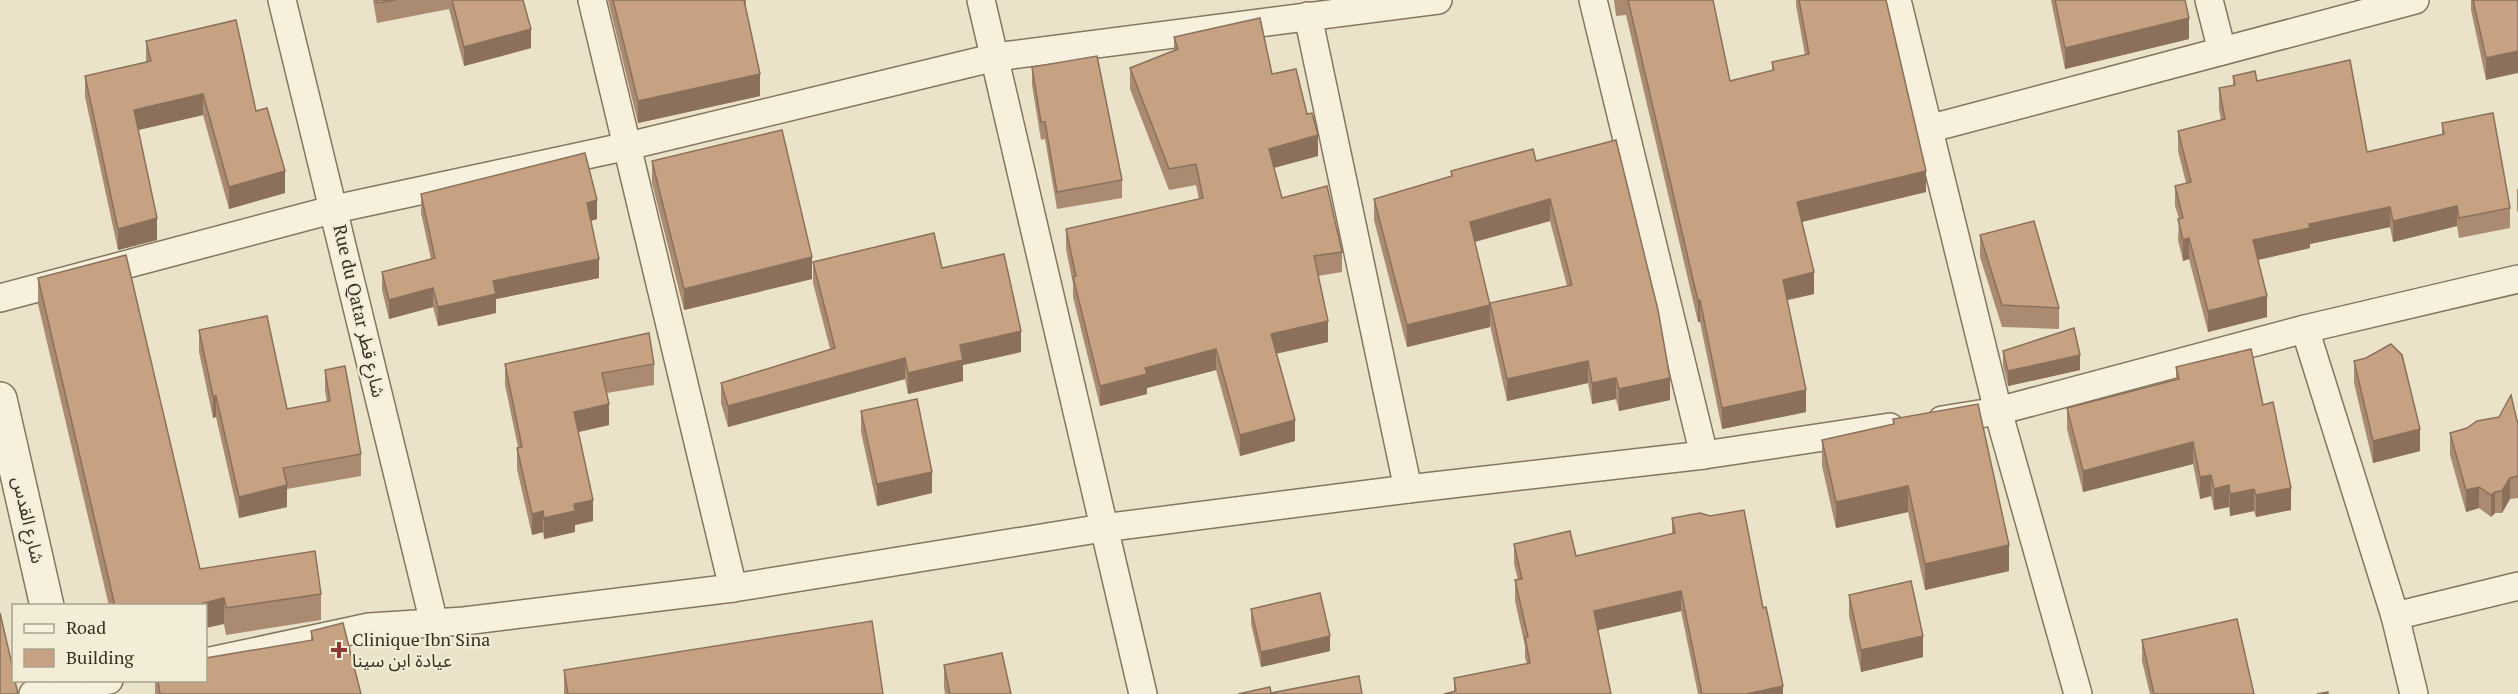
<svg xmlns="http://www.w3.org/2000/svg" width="2518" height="694" viewBox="0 0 2518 694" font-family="'PT Serif','Noto Sans Arabic',serif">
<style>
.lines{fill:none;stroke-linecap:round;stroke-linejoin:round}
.minor-casing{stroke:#86765f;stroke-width:30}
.tertiary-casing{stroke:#86765f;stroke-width:36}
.minor{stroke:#f6f0dc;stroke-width:27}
.tertiary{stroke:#f6f0dc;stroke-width:33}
.wall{fill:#aa8b71}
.shaded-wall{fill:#8b715c}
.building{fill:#c6a283;stroke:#8b715c;stroke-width:1.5}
.poi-dot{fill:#903935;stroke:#f3edd8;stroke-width:2}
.labels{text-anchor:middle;stroke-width:4.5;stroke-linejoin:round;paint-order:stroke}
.street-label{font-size:18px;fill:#382e22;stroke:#f3edd8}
.poi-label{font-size:18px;fill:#382e22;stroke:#f3edd8;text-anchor:start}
</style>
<rect width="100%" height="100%" fill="#ebe3c9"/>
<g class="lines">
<defs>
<g id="minor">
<path d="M282,0L434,623"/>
<path d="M592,0L733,588"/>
<path d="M981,0L1143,694"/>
<path d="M1593,0L1704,455"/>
<path d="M1897,0L1998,411L2078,694"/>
<path d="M2209,0L2222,51"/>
<path d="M1308,16L1408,489"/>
<path d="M1928,129L2415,0"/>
<path d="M0,298L335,209L628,146L996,57L1438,0"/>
<path d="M2305,329L2395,616L2414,694"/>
<path d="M1942,420L1998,411L2305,329L2518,279"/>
<path d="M2395,616L2518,586"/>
<path d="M206,662L369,627L464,621L733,588L1103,528L1408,489L1704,455L1890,427"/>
<path d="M33,694L109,680"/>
</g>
<g id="tertiary">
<path d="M0,399L47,606"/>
<path d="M64,680L68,694"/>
</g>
</defs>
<!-- minor casing -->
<use href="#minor" class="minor-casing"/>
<!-- tertiary casing -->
<use href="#tertiary" class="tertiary-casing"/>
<!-- minor -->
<use href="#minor" class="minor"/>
<!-- tertiary -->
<use href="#tertiary" class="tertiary"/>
</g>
<!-- wall -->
<g class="wall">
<path d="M373,0H523L531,48L464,66L449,9L377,23Z"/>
<path d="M608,0H746V11L760,96L638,123Z"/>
<path d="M1614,0H1713L1730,81L1772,71V62L1805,55L1796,5V0H1886L1926,192L1802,222L1814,294L1787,300L1806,412L1722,429L1700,322H1698L1626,15L1616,16Z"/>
<path d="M2051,0H2185L2189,39L2065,69Z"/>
<path d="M2471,0H2518L2486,80L2471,10Z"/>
<path d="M1174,37L1272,74L1307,114L1318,156L1274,168L1282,198L1342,252V272L1318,276L1328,342L1276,353L1295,441L1240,456L1216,370L1147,388V394L1100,406L1073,297V284L1066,249V229L1199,199L1196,185L1169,190L1130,89V68L1174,51Z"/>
<path d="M146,41L256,111L285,193L229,209L203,115L138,130L157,240L118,250L85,97V76L146,62Z"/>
<path d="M1032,67L1122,180V198L1057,209L1045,139L1041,140L1032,85Z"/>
<path d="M2233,76L2257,81L2367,152L2442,134V123L2510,208V228L2459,238L2457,226L2393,242L2390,227L2310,244V248L2258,260L2267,317L2208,332L2189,259L2183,261L2178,240L2179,219L2175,206V186L2186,183L2178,151V131L2221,120L2219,109V88L2233,85Z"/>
<path d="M652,161L812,279L684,310L652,183Z"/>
<path d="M1536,161L1670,400L1619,411L1616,399L1592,404L1588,383L1507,401L1490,325V303L1567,286L1550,221L1475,242L1490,327L1407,347L1374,220V199L1451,176V171Z"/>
<path d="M2517,189H2518V213L2517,210Z"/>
<path d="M421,194L597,219L590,221L599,278L496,299V313L438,326L433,307L389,319L382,290V272L431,259L421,213Z"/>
<path d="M1980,235L2059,308V329L2002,327L1980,257Z"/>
<path d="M813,262L942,268L1021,352L963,365V381L908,394L905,379L728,427L721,403V383L830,349L813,283Z"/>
<path d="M38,278L200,569L321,594V620L226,635L224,624L206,606H109L38,304Z"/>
<path d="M199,330L287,409L327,402L325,391V370L361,454V476L287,489V507L239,518L216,417L213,418L199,352Z"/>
<path d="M2003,351L2080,370L2008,386L2003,366Z"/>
<path d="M2354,361L2420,451L2373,463L2354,383Z"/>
<path d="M505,364H654V385L607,393L609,425L578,432L593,521L575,525V532L544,539L543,532L532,535L517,469V448L518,447L505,385Z"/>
<path d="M2176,367L2263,405L2291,510L2256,517L2254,511L2230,516L2229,507L2214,510L2211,496L2200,499L2193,464L2083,492L2067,429V408L2176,380Z"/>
<path d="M861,411L932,493L877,506L861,432Z"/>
<path d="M1893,419L2009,571L1925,590L1908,512L1836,528L1822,466V440L1893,424Z"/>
<path d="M2518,421V498L2510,499L2502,513H2495L2491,517L2479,508L2466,512L2450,455V433Z"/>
<path d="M1672,518L1763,608L1783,694H1698L1681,611L1598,630L1611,694L1454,692V678L1527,664L1525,658V646L1515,601V580H1518L1514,564V544L1576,556L1672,534Z"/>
<path d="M1849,595L1923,657L1861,672L1849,616Z"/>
<path d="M1251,609L1330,651L1261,667L1251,624Z"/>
<path d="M311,631L361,694H155V681H206L311,640Z"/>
<path d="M2142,640L2254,694H2150L2142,661Z"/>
<path d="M944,665L1011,694H945L944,687Z"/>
<path d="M564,670L883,694H564Z"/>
</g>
<!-- shaded-wall -->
<g class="shaded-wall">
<path d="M2189,18V39L2065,69V48Z"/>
<path d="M531,29V48L464,66V47Z"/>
<path d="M2518,51V73L2486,80V58Z"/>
<path d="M760,74V96L638,123V101Z"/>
<path d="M203,94V115L134,131V110Z"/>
<path d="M1318,135V156L1269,169V149Z"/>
<path d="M285,171V193L229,209V187Z"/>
<path d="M1926,171V192L1797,223V202Z"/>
<path d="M1550,199V221L1470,243V222Z"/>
<path d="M597,200V219L587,222V203Z"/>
<path d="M2457,206V226L2393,242V221Z"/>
<path d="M2390,207V227L2310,244V248L2253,261V240L2309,224Z"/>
<path d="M157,218V240L118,250V229Z"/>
<path d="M2189,238V259L2183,261V240Z"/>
<path d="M812,257V279L684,310V289Z"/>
<path d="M599,259V278L496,299V313L438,326V307L493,281Z"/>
<path d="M1814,272V294L1783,301V280Z"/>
<path d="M433,288V307L389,319V300Z"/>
<path d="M2267,296V317L2208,332V311Z"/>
<path d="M1700,300V322H1698V301Z"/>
<path d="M1490,305V327L1407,347V325Z"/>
<path d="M1328,321V342L1271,355V334Z"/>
<path d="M1021,331V352L963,365V381L908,394V373L960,345Z"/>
<path d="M1216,349V370L1147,388V394L1100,406V386L1145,368Z"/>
<path d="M2080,355V370L2008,386V371Z"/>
<path d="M905,358V379L728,427V406Z"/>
<path d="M1588,361V383L1507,401V379Z"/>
<path d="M1616,378V399L1592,404V383Z"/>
<path d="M1670,378V400L1619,411V389Z"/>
<path d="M1806,390V412L1722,429V408Z"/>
<path d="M213,396H216V417L213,418Z"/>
<path d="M609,404V425L574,433V412Z"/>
<path d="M1295,420V441L1240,456V435Z"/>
<path d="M2420,429V451L2373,463V441Z"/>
<path d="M2193,442V464L2083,492V471Z"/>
<path d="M932,472V493L877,506V484Z"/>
<path d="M2211,475V496L2200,499V477Z"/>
<path d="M2510,478V499L2502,513V491Z"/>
<path d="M287,485V507L239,518V497Z"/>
<path d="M2229,485V507L2214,510V489Z"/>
<path d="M1908,486V512L1836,528V502Z"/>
<path d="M2479,487V508L2466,512V490Z"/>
<path d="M2291,488V510L2256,517V495Z"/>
<path d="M2254,489V511L2230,516V494Z"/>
<path d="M2495,492V513L2491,517V495Z"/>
<path d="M593,500V521L575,525V532L544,539V518L574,504Z"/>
<path d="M543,511V532L532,535V514Z"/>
<path d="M2009,545V571L1925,590V564Z"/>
<path d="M1681,591V611L1594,631V611Z"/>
<path d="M224,598V624L206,628V606H192Z"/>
<path d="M1330,636V651L1261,667V652Z"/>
<path d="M1923,636V657L1861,672V650Z"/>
<path d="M1783,686V694H1746Z"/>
</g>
<!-- building -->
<g class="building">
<path d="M376,0H395L377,3Z"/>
<path d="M452,0H523L531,29L464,47Z"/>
<path d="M613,0H744L760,74L638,101Z"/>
<path d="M1628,0H1713L1730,81L1774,70L1772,62L1809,54L1799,0H1886L1926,171L1797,202L1814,272L1783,280L1806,390L1722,408L1700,300L1698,301Z"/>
<path d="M2055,0H2185L2189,18L2065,48Z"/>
<path d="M2473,0H2518V51L2486,58Z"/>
<path d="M1260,18L1272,74L1296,69L1307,114L1312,113L1318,135L1269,149L1282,198L1327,186L1342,252L1314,256L1328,321L1271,334L1295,420L1240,435L1216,349L1145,368L1147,374L1100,386L1073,277L1076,276L1066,229L1203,198L1196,164L1169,169L1130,68L1178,49L1174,37Z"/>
<path d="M236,20L256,111L267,108L285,171L229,187L203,94L134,110L157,218L118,229L85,76L151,61L146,41Z"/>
<path d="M1097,56L1122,180L1057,192L1045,122H1041L1032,67Z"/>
<path d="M2350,60L2367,152L2444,134L2442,123L2493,113L2510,208L2459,218L2457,206L2393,221L2390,207L2309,224L2310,228L2253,240L2267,296L2208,311L2189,238L2183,240L2178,219L2183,218L2175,186L2191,182L2178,131L2225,119L2219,88L2235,85L2233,76L2255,71L2257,81Z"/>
<path d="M782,130L812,257L684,289L652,161Z"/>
<path d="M1616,140L1658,310L1670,378L1619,389L1616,378L1592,383L1588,361L1507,379L1490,303L1572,285L1550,199L1470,222L1490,305L1407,325L1374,199L1452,176L1451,171L1533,149L1536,161Z"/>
<path d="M585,153L597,200L587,203L599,259L493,281L496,294L438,307L433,288L389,300L382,272L435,258L421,194Z"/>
<path d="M2034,221L2059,308L2002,305L1980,235Z"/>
<path d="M934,233L942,268L1004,254L1021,331L960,345L963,360L908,373L905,358L728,406L721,383L835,348L813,262Z"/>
<path d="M126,255L200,569L315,551L321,594L226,608L224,598L192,606H115L38,278Z"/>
<path d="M267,316L287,409L330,401L325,370L345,366L361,454L283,468L287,485L239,497L216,396H213L199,330Z"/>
<path d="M2074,328L2080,355L2008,371L2003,351Z"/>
<path d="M649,333L654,364L602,373L609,404L574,412L593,500L574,504L575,511L544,518L543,511L532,514L517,448L522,447L505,364Z"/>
<path d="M2391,344L2402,355L2420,429L2373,441L2354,361L2366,358Z"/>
<path d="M2251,349L2263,405L2273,402L2291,488L2256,495L2254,489L2230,494L2229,485L2214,489L2211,475L2200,477L2193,442L2083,471L2067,408L2179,379L2176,367Z"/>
<path d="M2511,395L2517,421H2518V476L2510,478L2502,491L2495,492L2491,495L2479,487L2466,490L2450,433L2467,428L2477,421L2499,417Z"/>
<path d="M917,399L932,472L877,484L861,411Z"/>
<path d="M1978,404L2009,545L1925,564L1908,486L1836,502L1822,440L1894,424L1893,419Z"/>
<path d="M1744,510L1763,608L1766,607L1783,686L1746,694H1702L1681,591L1594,611L1611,694H1444L1456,691L1454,678L1530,663L1525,637H1528L1515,580L1522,579L1514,544L1570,531L1576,556L1675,533L1672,518L1700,513L1710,516Z"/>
<path d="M1911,581L1923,636L1861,650L1849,595Z"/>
<path d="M1320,593L1330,636L1261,652L1251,609Z"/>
<path d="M0,613L14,673V681H15L18,694H0Z"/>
<path d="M2237,619L2254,694H2154L2142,640Z"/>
<path d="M872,621L883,694H568L564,670Z"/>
<path d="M343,623L361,694H160L158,681H206V658L313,640L311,631Z"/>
<path d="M1002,653L1011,694H950L944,665Z"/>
<path d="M1359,676L1362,694H1238L1270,687L1271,693Z"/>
<path d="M2328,692V694H2317Z"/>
</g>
<!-- markers -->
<path class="poi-dot" d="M336 641h6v6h6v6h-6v6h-6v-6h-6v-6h6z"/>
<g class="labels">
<!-- street labels -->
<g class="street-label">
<text transform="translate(359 311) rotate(77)" y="6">Rue du Qatar شارع قطر</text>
<text transform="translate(28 520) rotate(77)" y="6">شارع القدس</text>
</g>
<!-- poi labels -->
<g class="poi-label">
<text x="352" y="646">Clinique Ibn Sina<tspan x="352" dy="21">عيادة ابن سينا</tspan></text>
</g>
</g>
<!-- legend -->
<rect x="12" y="604" width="195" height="78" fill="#f3edd8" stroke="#a8a18f" stroke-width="1.5"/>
<rect x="24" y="624" width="30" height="9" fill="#f6f0dc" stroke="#a8a18f" stroke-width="1.5"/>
<text x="66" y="634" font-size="18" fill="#382e22">Road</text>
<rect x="24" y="649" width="30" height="18" fill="#c6a283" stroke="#a8a18f" stroke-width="1.5"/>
<text x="66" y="664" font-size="18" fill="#382e22">Building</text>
</svg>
